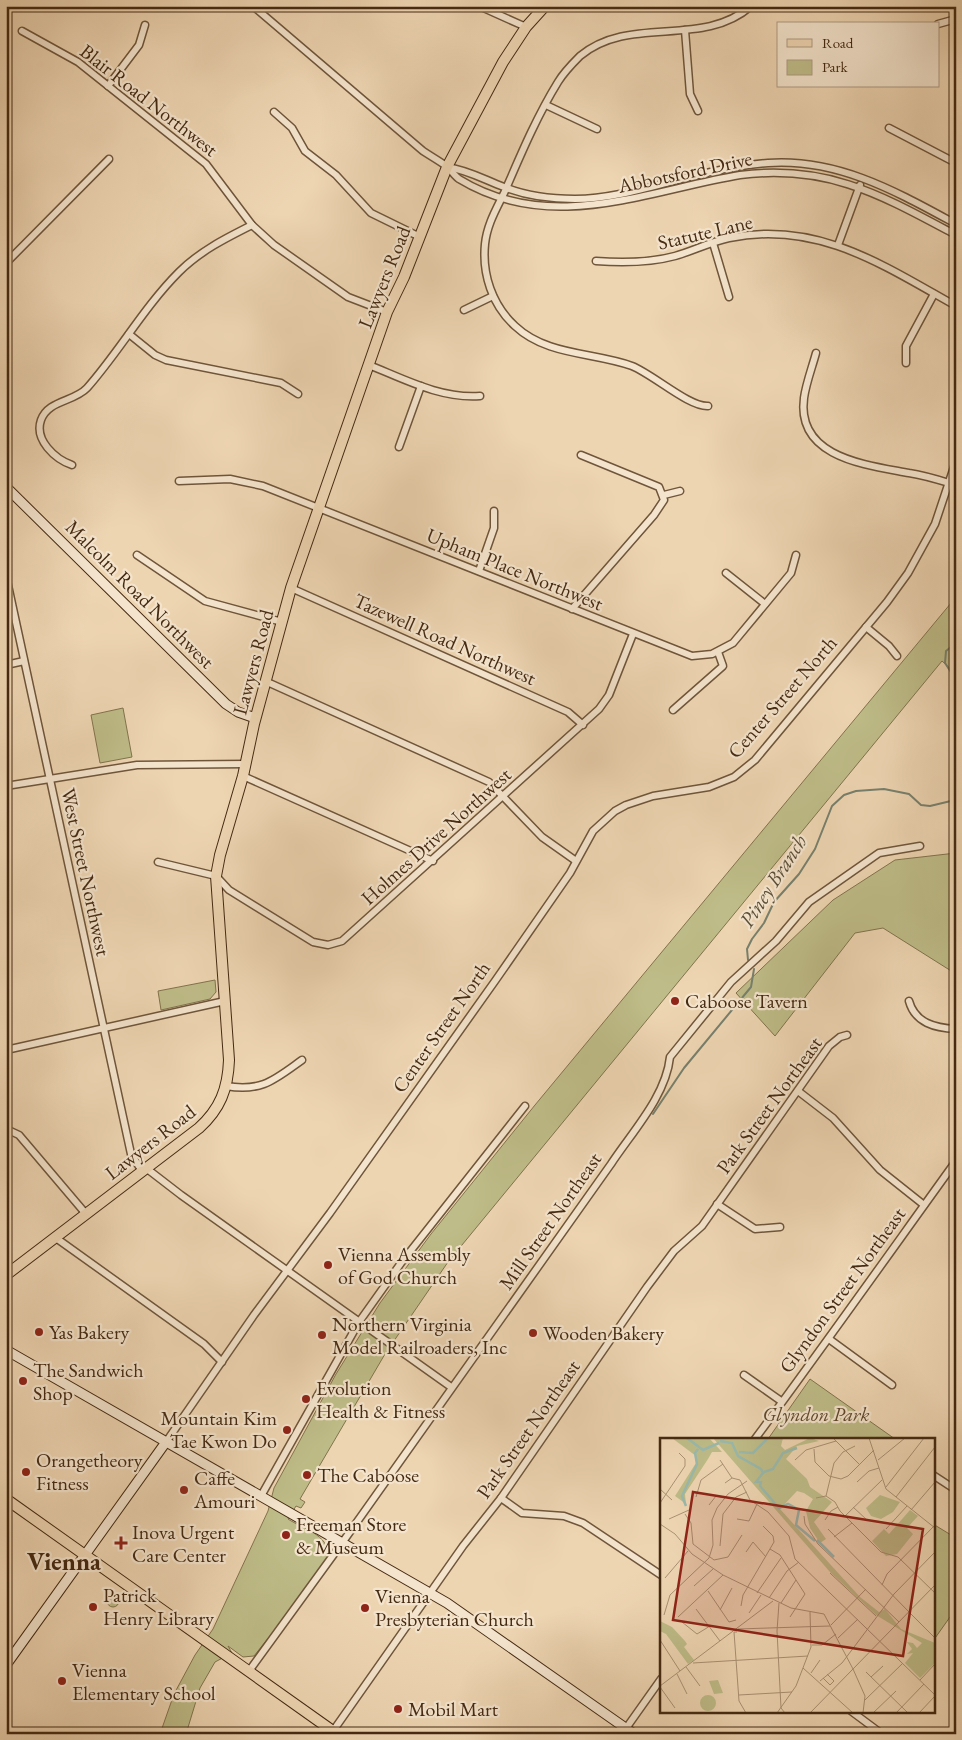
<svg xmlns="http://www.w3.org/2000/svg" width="962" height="1740" viewBox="0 0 962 1740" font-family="'EB Garamond',serif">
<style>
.green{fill:#bebc88;stroke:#82734d}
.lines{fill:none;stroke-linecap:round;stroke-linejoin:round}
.stream{stroke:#77806e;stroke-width:2}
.street-casing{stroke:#6f553a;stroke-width:9}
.secondary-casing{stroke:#452a12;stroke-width:11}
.primary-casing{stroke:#452a12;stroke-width:12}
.street{stroke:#f4e4cd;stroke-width:6}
.secondary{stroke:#f4e4cd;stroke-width:9}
.primary{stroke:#eed5b2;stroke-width:10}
.poi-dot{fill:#8f2418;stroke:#f4e4cd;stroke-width:2}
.labels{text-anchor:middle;stroke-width:4.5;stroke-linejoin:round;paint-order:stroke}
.street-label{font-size:20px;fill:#452a12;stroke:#f4e4cd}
.poi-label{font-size:20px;fill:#452a12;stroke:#f4e4cd;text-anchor:start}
.park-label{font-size:20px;font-style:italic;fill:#5d472a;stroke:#f4e4cd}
.water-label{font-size:21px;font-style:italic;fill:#5a4e38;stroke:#f4e4cd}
.district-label{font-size:25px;font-weight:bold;fill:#452a12;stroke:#f4e4cd}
.inset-river{fill:none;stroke:#99b9ac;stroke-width:2.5}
.inset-road{fill:none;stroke:#aa9172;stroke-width:1}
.view{fill:#8f2418;fill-opacity:0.15;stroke:#8f2418;stroke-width:2.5}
.inset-edge{fill:none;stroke:#452a12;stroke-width:2.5}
</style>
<rect width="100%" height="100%" fill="#eed5b2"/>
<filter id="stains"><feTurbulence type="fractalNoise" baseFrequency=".004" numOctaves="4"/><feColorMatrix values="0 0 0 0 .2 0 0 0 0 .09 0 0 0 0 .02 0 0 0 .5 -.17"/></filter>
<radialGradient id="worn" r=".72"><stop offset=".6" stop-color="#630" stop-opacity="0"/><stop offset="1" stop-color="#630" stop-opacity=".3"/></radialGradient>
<!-- green -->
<g class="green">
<path d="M956,597V674L942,661L448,1262L385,1354L300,1499L305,1502L301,1508L296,1506L288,1519C303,1529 328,1534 329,1556L289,1612L254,1656L243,1657L228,1646L232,1653L215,1662L200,1688L186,1734H160L174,1694L195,1655L213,1629L268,1511L274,1488L336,1374L380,1303L431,1234L535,1105Z"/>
<path d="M123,708L132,757L100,763L91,715Z"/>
<path d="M956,853V974L883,928L855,933L775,1036L736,993L833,900L895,860Z"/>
<path d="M215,980L216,992L210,999L161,1010L158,991Z"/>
<path d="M810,1379L895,1439H768Z"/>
<path d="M933,1524L956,1538V1621L950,1617L933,1641Z"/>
<circle cx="113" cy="1601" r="6"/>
</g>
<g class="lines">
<!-- stream -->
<g class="stream">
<path d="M956,643L946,651L945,663L956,680"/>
<path d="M748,960L747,949L752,939L764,923L774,902L799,874L815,849L832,806L844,795L856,791L884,789L909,794L921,805L930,806L955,800L956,797"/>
<path d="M653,1114L684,1068L751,987L754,969"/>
</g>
<defs>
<g id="street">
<path d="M253,6L423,151C432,157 441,162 449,168C452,172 455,176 459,179C551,235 645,191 740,175C828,164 881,195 956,235"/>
<path d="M479,6L526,27"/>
<path d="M938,24L956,19"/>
<path d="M685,30L690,94L698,111"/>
<path d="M22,31L78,62L206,164L252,225L274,245L348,297L387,312"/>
<path d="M108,86L139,45L145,25"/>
<path d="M546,105L597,129"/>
<path d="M274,112L292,128L305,151L336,175L371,213L420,237"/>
<path d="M889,128L956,163"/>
<path d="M447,167C468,170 485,180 504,187C526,196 551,199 575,199C614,199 655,185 693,176C718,170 742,165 768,163C838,158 897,192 956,224"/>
<path d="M713,243L729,297"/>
<path d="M838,245L860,185"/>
<path d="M596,261C623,263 649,263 675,256C693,251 710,242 729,238C817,220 883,265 956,306"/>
<path d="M6,263L109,159"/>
<path d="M464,310L493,296"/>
<path d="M129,334L155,355L166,360L281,383L298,394"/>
<path d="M816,353C812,368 806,383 804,398C796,458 867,465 909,473C922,475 936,479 949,483"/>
<path d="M906,363V346L934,294"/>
<path d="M369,365C404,379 441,399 480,396"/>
<path d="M708,406C689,407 654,375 632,366C593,352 547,356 515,326C492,305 482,274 485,244C487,224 497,208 505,191C521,154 537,116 558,82C564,72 572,64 580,56C630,14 702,49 751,6"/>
<path d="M399,447L421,386"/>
<path d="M72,465C55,459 34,440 41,420C48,400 74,402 87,388C119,352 144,307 179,272C200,251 226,238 252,225"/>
<path d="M179,481L230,479L263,486L692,656L712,654L733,643L791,573L796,555"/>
<path d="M664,495L680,491"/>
<path d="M137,555L205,601L282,622"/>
<path d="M479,571L494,528V511"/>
<path d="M726,573L765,604"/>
<path d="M6,576L131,1154L142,1171"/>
<path d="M291,588L568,712L583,725"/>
<path d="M572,609L654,515L664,500L659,487L581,455"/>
<path d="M866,627L889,646L897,656"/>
<path d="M6,665L24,661"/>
<path d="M265,681L489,782L542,837L576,861"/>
<path d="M673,710L723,666L718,652"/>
<path d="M243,776L433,861"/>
<path d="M6,786L137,765L246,764"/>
<path d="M158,862L216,876L229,890L313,942L328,945L342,941L599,709L609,695L633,634"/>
<path d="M909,1001C915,1023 935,1028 956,1029"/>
<path d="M6,1050L225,1001"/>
<path d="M226,1086C262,1092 274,1080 302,1060"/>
<path d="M798,1091L833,1118L880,1170L924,1205"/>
<path d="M6,1129L19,1135L86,1214"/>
<path d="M146,1168L181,1195L451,1387"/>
<path d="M717,1204L755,1229L780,1227"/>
<path d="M56,1238L204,1344L222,1362"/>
<path d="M829,1339L892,1385"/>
<path d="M744,1375L781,1401"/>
<path d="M755,1439C823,1347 889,1254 956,1161"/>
<path d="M166,1442L254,1315L330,1213L495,981L570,873L593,831L615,811L626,805L653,796L709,787L734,777L755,760L887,602L908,573L935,524L956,461"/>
<path d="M933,1475L956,1490"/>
<path d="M261,1496L359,1322L401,1263L525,1106"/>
<path d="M501,1498L522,1513L564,1516L583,1523L661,1575"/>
<path d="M249,1671L342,1543L611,1164C632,1132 666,1096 670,1057L731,982L776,941L809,902L879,853L920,846"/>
<path d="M851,1711L882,1734"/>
<path d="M333,1731L463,1546L501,1498L647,1287L674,1251L702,1226L829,1046L840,1037L847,1035"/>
<path d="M622,1734L661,1679"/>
</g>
<g id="secondary">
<path d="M6,487L226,704L238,712L255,718"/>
<path d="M6,1350L447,1603L634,1734"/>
<path d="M6,1665L166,1442"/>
</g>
<g id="primary">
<path d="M6,1275L199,1128C220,1109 228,1089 229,1060L216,876L220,855L243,776L254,724L291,588L387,312L404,277L447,167L503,62L526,27L545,6"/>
<path d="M6,1499L337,1734"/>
</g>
</defs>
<!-- street casing -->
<use href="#street" class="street-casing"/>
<!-- secondary casing -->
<use href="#secondary" class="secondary-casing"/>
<!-- primary casing -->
<use href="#primary" class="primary-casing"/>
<!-- street -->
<use href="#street" class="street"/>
<!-- secondary -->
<use href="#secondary" class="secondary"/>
<!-- primary -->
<use href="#primary" class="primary"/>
</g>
<!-- markers -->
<g class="poi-dot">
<circle cx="675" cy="1001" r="5"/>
<circle cx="328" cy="1265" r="5"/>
<circle cx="39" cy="1332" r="5"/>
<circle cx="533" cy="1333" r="5"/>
<circle cx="322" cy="1335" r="5"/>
<circle cx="23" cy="1381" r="5"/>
<circle cx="306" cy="1399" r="5"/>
<circle cx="287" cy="1430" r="5"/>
<circle cx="26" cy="1472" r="5"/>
<circle cx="307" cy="1475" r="5"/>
<circle cx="184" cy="1490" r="5"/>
<circle cx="286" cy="1535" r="5"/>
<path d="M118.5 1535.5h5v5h5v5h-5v5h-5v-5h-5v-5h5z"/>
<circle cx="93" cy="1607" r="5"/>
<circle cx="365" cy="1608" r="5"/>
<circle cx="62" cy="1681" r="5"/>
<circle cx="398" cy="1709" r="5"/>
</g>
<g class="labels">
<!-- street labels -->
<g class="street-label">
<text transform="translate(149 100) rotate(38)" y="7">Blair Road Northwest</text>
<text transform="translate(685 172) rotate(-12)" y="7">Abbotsford Drive</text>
<text transform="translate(705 232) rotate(-13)" y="7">Statute Lane</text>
<text transform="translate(384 277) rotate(-68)" y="7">Lawyers Road</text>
<text transform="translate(515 569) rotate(22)" y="7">Upham Place Northwest</text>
<text transform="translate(140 594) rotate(45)" y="7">Malcolm Road Northwest</text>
<text transform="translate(445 639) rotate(24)" y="7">Tazewell Road Northwest</text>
<text transform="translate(253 662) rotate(-75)" y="7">Lawyers Road</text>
<text transform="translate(782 697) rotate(-49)" y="7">Center Street North</text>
<text transform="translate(436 836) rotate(-42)" y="7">Holmes Drive Northwest</text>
<text transform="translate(86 872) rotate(78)" y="7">West Street Northwest</text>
<text transform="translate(441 1027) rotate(-55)" y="7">Center Street North</text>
<text transform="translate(769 1105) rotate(-54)" y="7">Park Street Northeast</text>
<text transform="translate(150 1142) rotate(-38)" y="7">Lawyers Road</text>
<text transform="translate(550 1221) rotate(-55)" y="7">Mill Street Northeast</text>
<text transform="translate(842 1290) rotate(-54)" y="7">Glyndon Street Northeast</text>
<text transform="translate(528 1429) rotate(-55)" y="7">Park Street Northeast</text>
</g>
<!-- poi labels -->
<g class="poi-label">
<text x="685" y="1008">Caboose Tavern</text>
<text x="338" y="1261">Vienna Assembly<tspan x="338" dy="23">of God Church</tspan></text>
<text x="332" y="1331">Northern Virginia<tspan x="332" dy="23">Model Railroaders, Inc</tspan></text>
<text x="49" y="1339">Yas Bakery</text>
<text x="543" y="1340">Wooden Bakery</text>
<text x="33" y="1377">The Sandwich<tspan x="33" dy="23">Shop</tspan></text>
<text x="316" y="1395">Evolution<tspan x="316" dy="23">Health &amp; Fitness</tspan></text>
<text x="277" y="1425" text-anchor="end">Mountain Kim<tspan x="277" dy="23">Tae Kwon Do</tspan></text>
<text x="36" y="1467">Orangetheory<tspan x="36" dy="23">Fitness</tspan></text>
<text x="317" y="1482">The Caboose</text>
<text x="194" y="1485">Caffe<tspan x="194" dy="23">Amouri</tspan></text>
<text x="296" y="1531">Freeman Store<tspan x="296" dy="23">&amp; Museum</tspan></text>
<text x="132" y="1539">Inova Urgent<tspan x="132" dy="23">Care Center</tspan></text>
<text x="103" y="1602">Patrick<tspan x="103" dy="23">Henry Library</tspan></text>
<text x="375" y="1603">Vienna<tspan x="375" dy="23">Presbyterian Church</tspan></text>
<text x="72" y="1677">Vienna<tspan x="72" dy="23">Elementary School</tspan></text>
<text x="408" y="1716">Mobil Mart</text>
</g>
<!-- park labels -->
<g class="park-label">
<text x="816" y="1421">Glyndon Park</text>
</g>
<!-- water labels -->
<g class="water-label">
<text transform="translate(773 881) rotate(-57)" y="7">Piney Branch</text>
</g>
<!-- district labels -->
<g class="district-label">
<text x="64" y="1570">Vienna</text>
</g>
</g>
<!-- overview -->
<g transform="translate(660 1438)">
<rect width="275" height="275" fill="#eed5b2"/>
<path d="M12,0H49L62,14H52L48,21L25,56L26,66L15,58L36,25V18ZM53,0H123L121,8L125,12L150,0L159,3L137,8L126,21L147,41L150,49L172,64L154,84L166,101L160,105L150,90L146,73L153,61L144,55L137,53L120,71L200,159L219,174L225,171L241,191L275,205V225L260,240L245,225L253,215L247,216L252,211L247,204L253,205L257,210L262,205L216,177L170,134ZM220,57L240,64L233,74L221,81L211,78L206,70ZM250,72L258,78L247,90L253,96L237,116L226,118L212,103L224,91L229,96ZM0,183L12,189L25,203L27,206L24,209L34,222L28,226L6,196L0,193ZM58,242L63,255L54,256L49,243ZM40 265a8 8 0 1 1 16 0a8 8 0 1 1-16 0Z" fill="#bebc88"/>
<path class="inset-river" d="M27,0L43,12L59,5M60,3L72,5L78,18L101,31L103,35L96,44H101L100,48L119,70L128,66L139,72L136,87L155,103M79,14L93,15L108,0M104,34L113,31L123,15L137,10M26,68L22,58L37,26L35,15L38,11M157,102L174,119"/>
<path class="inset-road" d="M173,0L200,27M209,0L226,51L275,90M154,11L155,24L169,38L181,41L188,38L214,12M60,22L72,40M135,22L146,12L176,3M218,22L245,0M197,44L209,33L219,30M65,45L72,40L80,42L90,62L108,74L129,98L135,121L275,257M226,49L264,0M0,51L12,62M166,58L174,25L183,14L195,8M36,59L41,42L63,26M236,59L275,9M156,60L166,58L175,64L180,73L221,114L238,119L275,155M0,65L25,28V21L19,15M49,67L56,58L65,60M193,69L207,82M251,72L275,44M25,76L31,85L33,106L54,122L68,119L82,97M144,78L145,86L158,106L239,184M185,78L222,42M9,81L29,72M77,81L89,83L97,66M165,82L171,73L178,69M0,86L15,96L32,116L63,137L131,170L164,176L193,231M168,91L249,174M226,91L247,68M174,99L192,85M60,108L63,76L76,59L87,54M110,111L120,117L145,156L130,179M86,114L93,104L106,119M170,135L216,178M5,140L28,113M222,147L227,136L275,87M34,148L53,131M48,153L69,184L76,182M97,155L121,120M109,160L127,133L139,124M119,165L117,193L121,270L125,275M121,165L136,142M81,168L83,157L114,104L113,98L103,88M36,171L60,203M60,172L72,150M249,174L275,200M89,175L101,157M4,177L10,157L49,120L53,107L52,82L57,70L68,56L87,43M18,179L63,137M22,184L37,196L50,188M171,187L206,151M78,191L170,188M77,194H74L79,263L86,275M178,200L198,181M0,202L20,233M152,207H162L176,196M33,225L148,218M26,229L40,248M143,230L193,275M193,231L205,258L203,275M206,234L248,275M151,235L160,222M17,236L27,256M211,239L223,228M163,240L170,247L174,243L167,236M260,242L275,226M160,243L182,225L234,156L275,114M0,248L113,163M0,249L15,270M79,257L132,254M205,262L243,225M117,275L136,248L151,209L150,174M150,275L275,147M213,275L236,253M236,275L264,246M259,275L275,258"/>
<path class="view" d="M33,54L263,91L243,218L13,182Z"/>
<rect width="275" height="275" class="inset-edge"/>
</g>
<!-- margin -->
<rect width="962" height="1740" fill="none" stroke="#eed5b2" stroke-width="25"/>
<rect x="8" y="8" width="947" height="1725" fill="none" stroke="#452a12" stroke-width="2.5"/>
<rect x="12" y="12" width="937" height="1715" fill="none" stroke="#452a12"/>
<!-- legend -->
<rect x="777" y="22" width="162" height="65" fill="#f4e4cd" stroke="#ae9a82"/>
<rect x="787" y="39" width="25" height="8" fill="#eed5b2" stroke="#ae9a82"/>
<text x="822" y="48" font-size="15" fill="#452a12">Road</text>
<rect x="787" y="60" width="25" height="15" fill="#bebc88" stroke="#ae9a82"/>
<text x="822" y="72" font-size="15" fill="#452a12">Park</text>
<rect width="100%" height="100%" filter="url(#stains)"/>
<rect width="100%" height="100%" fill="url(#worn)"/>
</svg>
